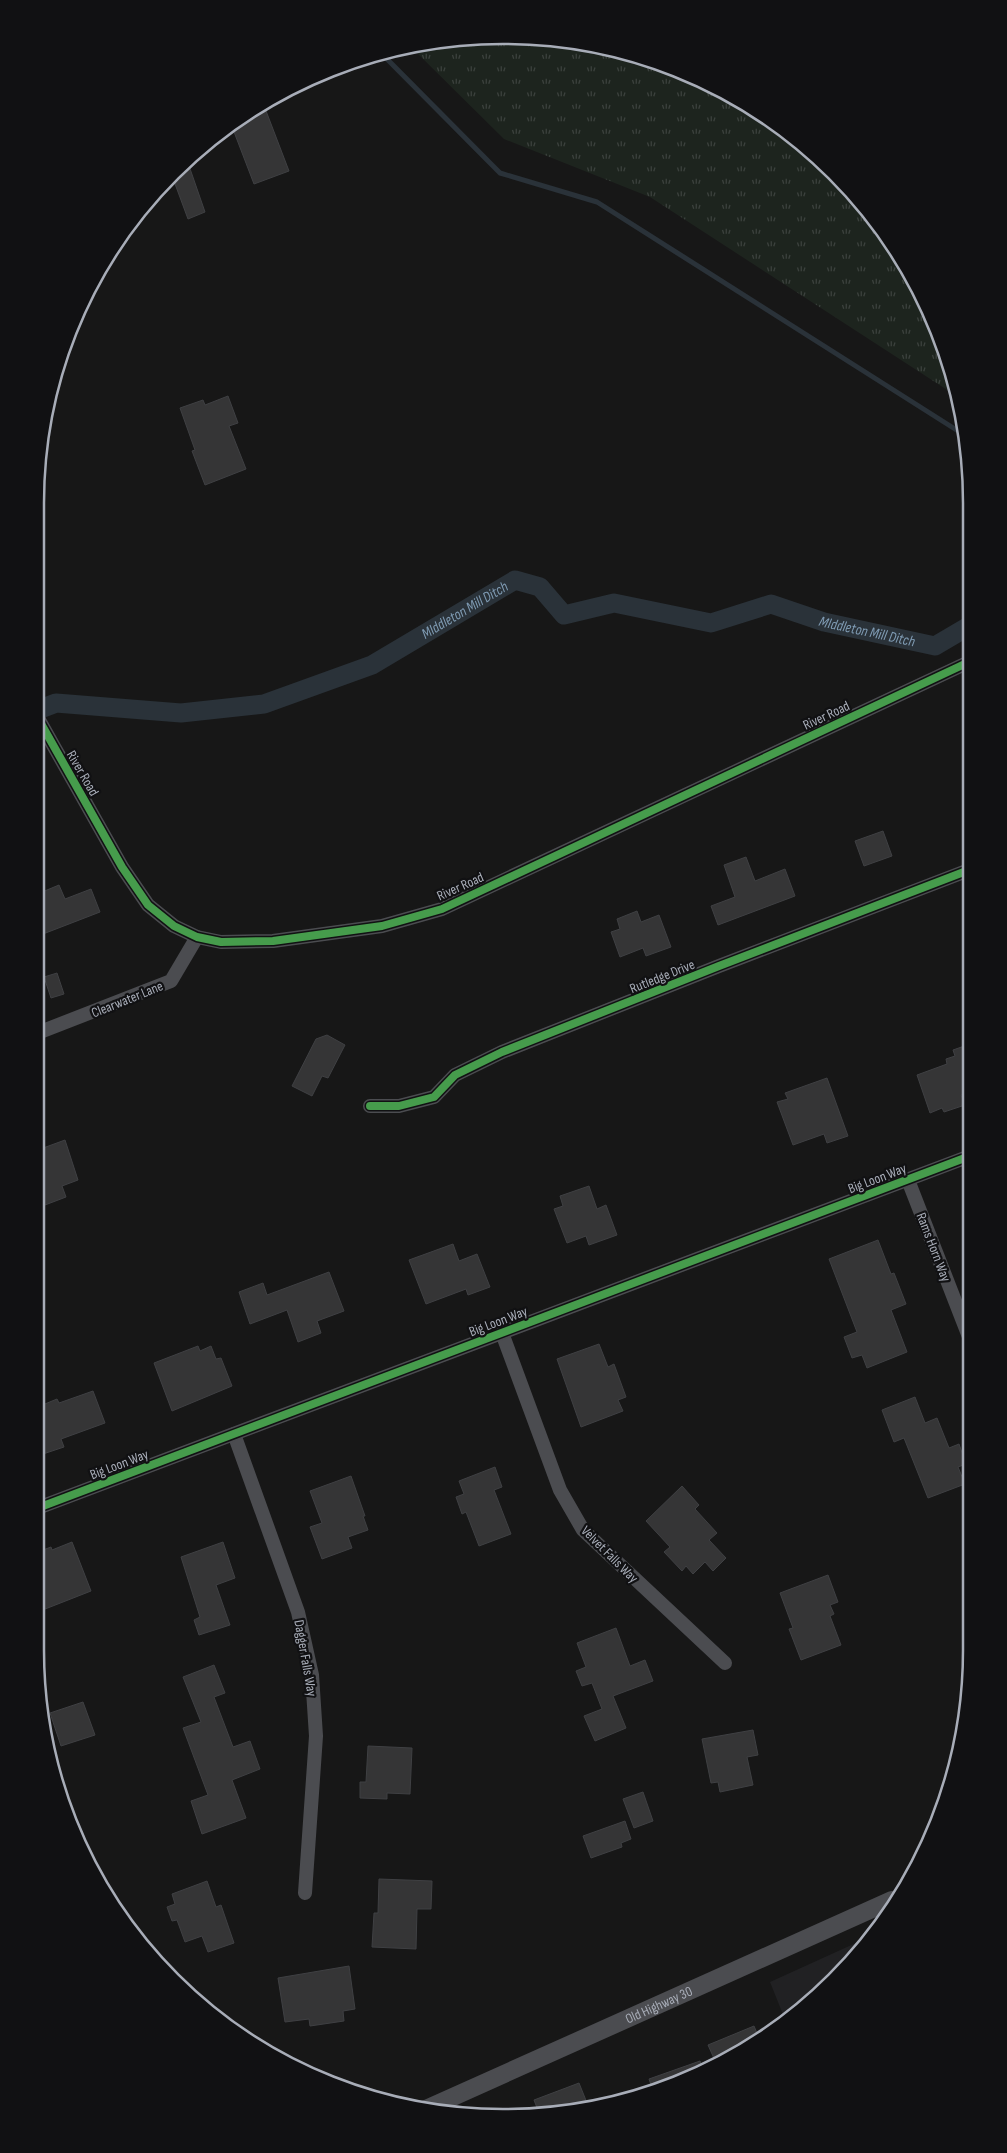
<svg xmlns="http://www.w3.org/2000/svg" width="1007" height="2153" viewBox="0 0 1007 2153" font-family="'Sofia Sans Condensed',sans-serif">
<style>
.built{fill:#212123}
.grass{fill:url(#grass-tufts)}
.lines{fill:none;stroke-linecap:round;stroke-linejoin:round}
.stream{stroke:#2a3239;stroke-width:5}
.canal{stroke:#2a3239;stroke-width:19}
.building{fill:#353536;stroke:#3f4043}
.minor{stroke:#4b4c50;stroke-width:14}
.tertiary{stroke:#4b4c50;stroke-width:18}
.cycleway-casing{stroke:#111113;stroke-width:11}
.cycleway{stroke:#469c4c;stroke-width:8}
.labels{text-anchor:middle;stroke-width:4.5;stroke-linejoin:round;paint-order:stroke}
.street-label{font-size:14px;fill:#a8adb8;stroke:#111113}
.water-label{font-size:15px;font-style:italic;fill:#7f9bb3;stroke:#111113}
.rim{fill:none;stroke:#a8adb8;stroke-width:2.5}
</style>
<defs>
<pattern id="grass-tufts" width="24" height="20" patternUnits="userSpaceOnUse" patternTransform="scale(1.25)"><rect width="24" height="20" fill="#1d241e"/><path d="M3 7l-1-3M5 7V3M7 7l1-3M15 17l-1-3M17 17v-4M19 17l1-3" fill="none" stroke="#3b413d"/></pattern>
</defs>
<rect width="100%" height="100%" fill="#171717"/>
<!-- built -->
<path class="built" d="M869,1937L856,1959L784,2017L770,1982Z"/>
<!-- grass -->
<path class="grass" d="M503,35L595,44L683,71L788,132L875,218L936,324L955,395L650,197L504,139L409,45Z"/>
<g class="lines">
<!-- stream -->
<path class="stream" d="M381,53L500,173L597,202L966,436"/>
<!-- canal -->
<path class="canal" id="s1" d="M35,711L56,703L181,713L264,704L372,665L515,580L540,587L564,615L614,603L711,623L771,604L824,622L935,646L969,626"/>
</g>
<!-- building -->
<g class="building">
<path d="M263,103L289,171L254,184L231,124L243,114Z"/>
<path d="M187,160L205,212L188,219L171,173Z"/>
<path d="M228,396L238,423L229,426L246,469L205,485L192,451L195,450L180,408L203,400L205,405Z"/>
<path d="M883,831L892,856L864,866L855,841Z"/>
<path d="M746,857L755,881L785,869L795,896L718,925L711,906L735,897L724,865Z"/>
<path d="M59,885L65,899L91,889L100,912L43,934L35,912V895Z"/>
<path d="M637,911L641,922L659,915L671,947L646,956L643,948L620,957L611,932L620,929L617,919Z"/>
<path d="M57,973L64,994L51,998L44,977Z"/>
<path d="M327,1035L345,1045L328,1078L322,1076L312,1096L292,1086L316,1039Z"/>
<path d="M970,1044V1092L961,1095L965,1105L944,1112L942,1108L930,1113L917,1075L947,1064L946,1059L955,1056L953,1050Z"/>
<path d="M827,1078L848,1136L827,1143L824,1134L793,1145L777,1102L788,1099L785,1093Z"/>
<path d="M65,1140L78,1180L62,1186L66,1197L45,1205L35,1175V1151Z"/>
<path d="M589,1186L597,1209L606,1205L617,1235L589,1245L586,1236L567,1243L554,1209L563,1206L560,1196Z"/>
<path d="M878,1240L891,1274L894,1273L906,1304L891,1310L907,1352L867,1368L862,1355L852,1358L844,1337L857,1332L829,1259Z"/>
<path d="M453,1244L459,1261L477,1254L490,1287L468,1295L466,1289L426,1304L409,1260Z"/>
<path d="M329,1272L344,1311L317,1321L321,1333L298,1342L287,1310L250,1324L239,1292L263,1283L267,1295Z"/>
<path d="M599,1344L608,1367L614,1364L626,1397L618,1400L623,1411L581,1427L557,1359Z"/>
<path d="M198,1346L200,1351L211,1346L216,1359L221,1358L232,1386L172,1411L154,1363Z"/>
<path d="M93,1391L105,1423L61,1439L64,1447L43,1454L35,1432V1416L43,1414L40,1406L57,1399L59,1403Z"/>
<path d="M915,1397L925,1423L937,1418L949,1448L959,1444L966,1464L958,1467L965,1484L928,1498L904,1438L894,1442L882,1410Z"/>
<path d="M495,1467L502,1487L494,1490L511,1534L479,1546L466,1512L462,1514L456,1497L464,1494L459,1481Z"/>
<path d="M351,1476L365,1516H363L368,1530L348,1537L352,1548L322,1559L310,1527L322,1523L310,1491Z"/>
<path d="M682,1486L699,1505L695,1509L717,1533L709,1540L726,1558L713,1571L705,1562L693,1574L686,1566L682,1571L664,1552L670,1547L646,1521Z"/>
<path d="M72,1542L91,1591L40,1611L35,1598V1553L51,1547L52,1550Z"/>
<path d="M223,1542L235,1578L216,1585L230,1625L199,1635L194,1620L200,1617L181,1557Z"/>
<path d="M828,1575L838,1602L830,1605L834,1614L830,1616L841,1645L801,1660L789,1629L793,1628L780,1593Z"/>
<path d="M616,1628L630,1666L645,1660L653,1681L613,1696L626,1728L595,1741L584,1716L602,1709L592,1683L582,1686L576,1671L586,1667L577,1643Z"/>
<path d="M214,1665L225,1693L214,1697L233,1747L250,1741L260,1769L232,1780L246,1818L202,1834L191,1801L208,1795L183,1728L201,1722L183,1677Z"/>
<path d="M83,1702L95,1735L61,1746L50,1713Z"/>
<path d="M753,1730L758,1755L747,1757L753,1785L720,1792L718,1782L711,1783L702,1739Z"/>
<path d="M368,1746L412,1748L410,1794L387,1793V1799L360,1798V1782H366Z"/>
<path d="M643,1792L653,1821L634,1828L623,1799Z"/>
<path d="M625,1821L631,1839L621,1843L622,1847L591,1858L583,1836Z"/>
<path d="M379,1879L432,1881L431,1909H417L416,1949L372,1947L374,1913H378Z"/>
<path d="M207,1881L216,1907L221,1905L234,1943L208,1952L202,1936L185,1942L177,1920L172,1921L167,1907L175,1904L172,1894Z"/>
<path d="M349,1966L355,2009L343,2011L344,2021L310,2026L309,2019L285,2022L278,1978Z"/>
<path d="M754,2026L759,2038L738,2055L717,2065L708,2045Z"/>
<path d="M700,2061L704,2071L654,2093L649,2079Z"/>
<path d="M579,2083L589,2108L565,2114L539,2113L534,2100Z"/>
</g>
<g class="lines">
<!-- minor -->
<g class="minor">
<path d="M35,713L122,867L148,905L174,926L197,937L221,942L273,941L382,926L442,909L969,662"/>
<path d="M35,1034L171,981L197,937"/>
<path d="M370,1106H399L434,1097L455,1075L502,1052L719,966L969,870"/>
<path d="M908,1180L971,1342"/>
<path d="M502,1333L560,1490L583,1530L725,1663"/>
<path d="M234,1434L298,1612L312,1675L316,1736L305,1893"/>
<path d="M35,1509L970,1156"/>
</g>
<!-- tertiary -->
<path class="tertiary" id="s2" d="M426,2109L892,1900"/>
<defs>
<g id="cycleway">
<path d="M35,713L122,867L148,905L174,926L197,937L221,942L273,941L382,926L442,909L969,662"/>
<path d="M370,1106H399L434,1097L455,1075L502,1052L719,966L969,870"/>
<path d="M35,1509L970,1156"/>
</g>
</defs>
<!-- cycleway casing -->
<use href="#cycleway" class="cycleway-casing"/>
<!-- cycleway -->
<use href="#cycleway" class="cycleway"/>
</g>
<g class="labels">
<!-- street labels -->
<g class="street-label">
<text transform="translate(826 715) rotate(-25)" y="5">River Road</text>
<text transform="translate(83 773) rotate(60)" y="5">River Road</text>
<text transform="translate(460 886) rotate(-24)" y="5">River Road</text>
<text transform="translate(662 976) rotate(-22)" y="5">Rutledge Drive</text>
<text transform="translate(127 999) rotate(-22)" y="5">Clearwater Lane</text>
<text transform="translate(877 1178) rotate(-21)" y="5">Big Loon Way</text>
<text transform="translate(934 1247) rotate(69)" y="5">Rams Horn Way</text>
<text transform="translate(498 1321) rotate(-21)" y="5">Big Loon Way</text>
<text transform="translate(119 1464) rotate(-21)" y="5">Big Loon Way</text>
<text transform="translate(610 1554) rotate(45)" y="5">Velvet Falls Way</text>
<text transform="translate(306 1658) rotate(80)" y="5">Dagger Falls Way</text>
<text dy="5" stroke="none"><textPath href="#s2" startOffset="255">Old Highway 30</textPath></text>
</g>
<!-- water labels -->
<g class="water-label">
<text dy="5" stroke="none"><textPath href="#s1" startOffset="454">MIddleton Mill Ditch</textPath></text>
<text dy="5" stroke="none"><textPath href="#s1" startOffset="889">MIddleton Mill Ditch</textPath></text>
</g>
</g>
<!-- crop -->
<path d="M0 0H1007V2153H0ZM503 44H504A459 459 0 0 1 963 503V1650A459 459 0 0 1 504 2109H503A459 459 0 0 1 44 1650V503A459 459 0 0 1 503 44Z" fill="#111113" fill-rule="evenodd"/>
<path class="rim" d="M503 44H504A459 459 0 0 1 963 503V1650A459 459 0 0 1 504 2109H503A459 459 0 0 1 44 1650V503A459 459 0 0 1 503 44Z"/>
</svg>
